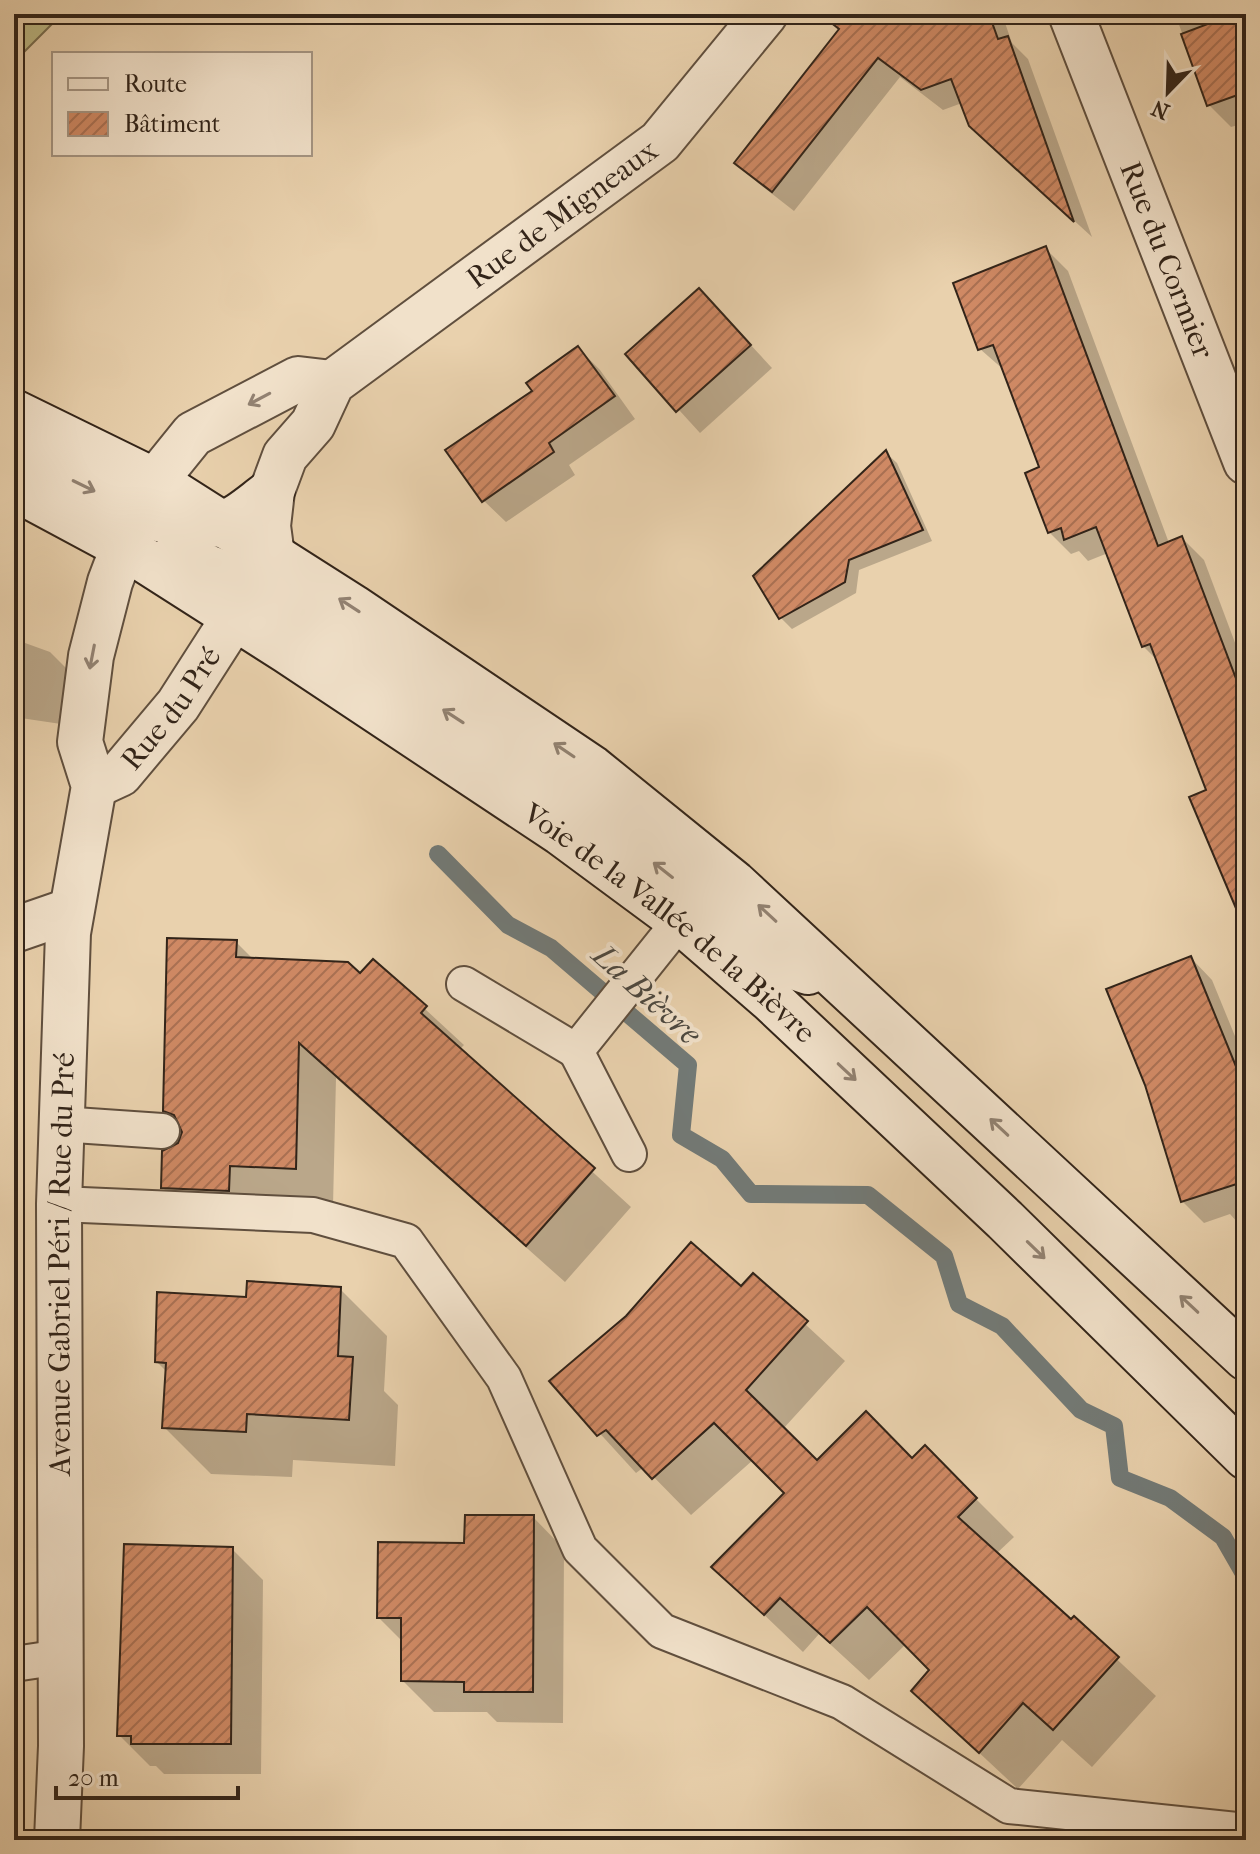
<svg xmlns="http://www.w3.org/2000/svg" width="1260" height="1854" viewBox="0 0 1260 1854" font-family="'IM FELL French Canon',serif">
<style>
.park{fill:#bdb985;stroke:#786e4f;stroke-width:2}
.shadow{fill:#0003}
.lines{fill:none;stroke-linecap:round;stroke-linejoin:round}
.stream{stroke:#727a77;stroke-width:18}
.building{fill:url(#building-hatch);stroke:#322419;stroke-width:2}
.service-casing{stroke:#604f3e;stroke-width:38}
.minor-casing{stroke:#604f3e;stroke-width:48}
.tertiary-casing{stroke:#604f3e;stroke-width:48}
.secondary-casing{stroke:#322419;stroke-width:48}
.service{stroke:#f1e1ca;stroke-width:34}
.minor{stroke:#f1e1ca;stroke-width:44}
.tertiary{stroke:#f1e1ca;stroke-width:44}
.secondary{stroke:#f1e1ca;stroke-width:44}
.oneway{stroke:#928272}
.labels{text-anchor:middle;stroke-width:8;stroke-linejoin:round;paint-order:stroke}
.street-label{font-size:30px;fill:#322419;stroke:#f1e1ca}
.water-label{font-size:32px;font-style:italic;fill:#4c4840;stroke:#f1e1ca}
</style>
<defs>
<pattern id="building-hatch" width="6" height="6" patternUnits="userSpaceOnUse" patternTransform="scale(2)"><rect width="6" height="6" fill="#cf8964"/><path d="M-1 1l2-2M0 6l6-6M5 7l2-2" fill="none" stroke="#a97052"/></pattern>
</defs>
<rect width="100%" height="100%" fill="#e9d1ad"/>
<filter id="stains"><feTurbulence type="fractalNoise" baseFrequency=".0025" numOctaves="4"/><feColorMatrix values="0 0 0 0 .2 0 0 0 0 .09 0 0 0 0 .02 0 0 0 .5 -.17"/></filter>
<radialGradient id="worn" r=".72"><stop offset=".6" stop-color="#630" stop-opacity="0"/><stop offset="1" stop-color="#630" stop-opacity=".3"/></radialGradient>
<!-- park -->
<path class="park" d="M14,14H62L14,62Z"/>
<!-- shadow -->
<g class="shadow">
<path d="M864,14H998L1004,20L1012,43L1028,59L1092,237L993,146L962,103L943,110L900,77L794,211L758,183L737,163Z"/>
<path d="M1175,14H1246V145L1238,125L1231,127L1209,105Z"/>
<path d="M1046,249L1068,271L1169,543L1182,538L1204,560L1246,672V910L1209,792L1158,661L1143,646L1108,553L1088,561L1079,551L1071,554L1049,532L1041,468L1004,370L980,349Z"/>
<path d="M721,313L772,368L700,433L628,354Z"/>
<path d="M578,348L600,370L635,419L569,465L575,475L506,522L483,500L535,391Z"/>
<path d="M886,453L897,463L932,541L859,570L856,593L792,629L781,618Z"/>
<path d="M14,639L50,652L72,674L61,724L14,717Z"/>
<path d="M236,942L254,960L360,975L373,961L464,1045L459,1050L631,1207L565,1282L336,1078L333,1206L201,1225L163,1188L184,1131L165,1110Z"/>
<path d="M1191,958L1212,980L1246,1063V1232L1230,1214L1204,1223L1182,1201Z"/>
<path d="M753,1276L845,1361L783,1429L817,1462L913,1461L925,1448L1014,1537L996,1554L1071,1622L1074,1619L1156,1696L1092,1767L1062,1740L1018,1789L913,1691L932,1670L906,1644L869,1680L819,1634L803,1652L714,1567L787,1493L753,1460L691,1515L644,1467L636,1473L552,1381L741,1289Z"/>
<path d="M340,1289L387,1336L384,1391L398,1405L395,1466L293,1460L292,1477L211,1474L164,1427L167,1372L157,1362L248,1299Z"/>
<path d="M533,1517L564,1549L563,1723L497,1722L487,1712H434L403,1681V1642L379,1618L466,1545Z"/>
<path d="M232,1549L263,1580L261,1774H164L156,1766H150L119,1735Z"/>
</g>
<g class="lines">
<!-- stream -->
<path class="stream" d="M438,854L508,925L551,948L688,1065L681,1135L722,1159L751,1194L868,1195L944,1256L959,1304L1002,1326L1081,1410L1114,1426L1120,1478L1170,1498L1223,1537L1246,1577"/>
</g>
<!-- building -->
<g class="building">
<path d="M820,14H989L998,39L1008,36L1074,222L969,126L951,79L921,90L878,58L772,192L734,163L839,29Z"/>
<path d="M1234,14H1246V92L1207,106L1181,34Z"/>
<path d="M1046,246L1158,546L1182,536L1246,705V932L1189,797L1206,790L1150,644L1142,647L1096,527L1064,540L1061,528L1048,533L1025,473L1039,467L993,345L978,350L953,283Z"/>
<path d="M699,288L751,345L676,412L625,354Z"/>
<path d="M578,346L615,396L549,443L554,452L482,502L445,450L532,391L526,383Z"/>
<path d="M886,450L923,530L849,560L845,582L779,619L753,576Z"/>
<path d="M167,938L237,940L236,957L348,962L360,973L373,959L427,1006L421,1013L595,1168L526,1246L299,1043L296,1169L230,1166L229,1191L161,1188L162,1151L178,1143L182,1132L174,1115L163,1111Z"/>
<path d="M1191,956L1246,1091V1181L1181,1202L1145,1085L1106,989Z"/>
<path d="M691,1242L741,1286L753,1273L808,1321L746,1390L817,1460L866,1411L912,1458L925,1445L977,1498L958,1517L1071,1619L1074,1616L1119,1657L1053,1730L1023,1703L979,1753L911,1691L929,1670L867,1607L830,1643L780,1598L764,1615L711,1567L784,1493L714,1423L652,1479L606,1430L597,1436L549,1381L626,1316Z"/>
<path d="M247,1281L341,1287L338,1356L353,1357L349,1420L247,1414L246,1432L162,1428L166,1363L155,1362L157,1292L246,1297Z"/>
<path d="M465,1515H534L533,1692H464V1682L401,1681V1618H377L378,1542L464,1543Z"/>
<path d="M124,1544L233,1547L231,1744H131V1736H117Z"/>
</g>
<g class="lines">
<defs>
<g id="service">
<path d="M464,984L576,1051"/>
<path d="M60,1124L162,1131"/>
<path d="M629,1154L576,1051L680,921"/>
<path d="M59,1204L313,1215L406,1241L504,1378L580,1549L662,1631L842,1702L1009,1806L1246,1831"/>
<path d="M14,1664L61,1657"/>
</g>
<g id="minor">
<path id="s1" d="M1071,14L1246,462"/>
<path d="M155,481L193,434L298,379L332,383"/>
<path id="s2" d="M272,556L268,526L272,491L285,456L313,424L332,383L660,142L765,14"/>
<path d="M14,930L69,911"/>
</g>
<g id="tertiary">
<path id="s3" d="M94,786L120,774L178,705L255,585"/>
<path id="s4" d="M57,1840L61,1746L59,1204L68,933L94,786L80,742L91,656L110,582L137,511"/>
</g>
<g id="secondary">
<path d="M14,412L155,481L353,607L592,768L734,883L1246,1358"/>
<path d="M14,451C71,481 154,535 220,524C237,521 258,500 272,491"/>
<path id="s5" d="M14,488L124,547L287,651L561,833L680,921L770,999L1005,1220L1246,1457"/>
<path d="M173,557C238,570 300,617 355,652C502,748 640,850 776,961L808,972"/>
</g>
</defs>
<!-- service casing -->
<use href="#service" class="service-casing"/>
<!-- minor casing -->
<use href="#minor" class="minor-casing"/>
<!-- tertiary casing -->
<use href="#tertiary" class="tertiary-casing"/>
<!-- secondary casing -->
<use href="#secondary" class="secondary-casing"/>
<!-- service -->
<use href="#service" class="service"/>
<!-- minor -->
<use href="#minor" class="minor"/>
<!-- tertiary -->
<use href="#tertiary" class="tertiary"/>
<!-- secondary -->
<use href="#secondary" class="secondary"/>
</g>
<!-- one-way arrows -->
<defs><path id="oneway-shaft" d="M-6 0H5M1.5-3L5.5 0L1.5 3" fill="none" stroke-width="1.6" stroke-linecap="round" stroke-linejoin="round" transform="scale(2)"/></defs>
<g class="oneway">
<use href="#oneway-shaft" transform="translate(259 399) rotate(152)"/>
<use href="#oneway-shaft" transform="translate(84 486) rotate(26)"/>
<use href="#oneway-shaft" transform="translate(349 605) rotate(-147)"/>
<use href="#oneway-shaft" transform="translate(92 657) rotate(101)"/>
<use href="#oneway-shaft" transform="translate(453 716) rotate(-147)"/>
<use href="#oneway-shaft" transform="translate(564 750) rotate(-146)"/>
<use href="#oneway-shaft" transform="translate(663 870) rotate(-142)"/>
<use href="#oneway-shaft" transform="translate(767 913) rotate(-137)"/>
<use href="#oneway-shaft" transform="translate(847 1072) rotate(43)"/>
<use href="#oneway-shaft" transform="translate(999 1127) rotate(-137)"/>
<use href="#oneway-shaft" transform="translate(1036 1250) rotate(44)"/>
<use href="#oneway-shaft" transform="translate(1189 1304) rotate(-137)"/>
</g>
<g class="labels">
<!-- street labels -->
<g class="street-label">
<text dy="10" stroke="none"><textPath href="#s2" startOffset="476">Rue de Migneaux</textPath></text>
<text dy="10" stroke="none"><textPath href="#s1" startOffset="264">Rue du Cormier</textPath></text>
<text dy="10" stroke="none"><textPath href="#s3" startOffset="112">Rue du Pré</textPath></text>
<text dy="10" stroke="none"><textPath href="#s5" startOffset="788">Voie de la Vallée de la Bièvre</textPath></text>
<text dy="10" stroke="none"><textPath href="#s4" startOffset="576">Avenue Gabriel Péri / Rue du Pré</textPath></text>
</g>
<!-- water labels -->
<g class="water-label">
<text transform="translate(647 994) rotate(42)" y="11">La Bièvre</text>
</g>
</g>
<!-- margin -->
<rect width="1260" height="1854" fill="none" stroke="#e9d1ad" stroke-width="48"/>
<rect x="16" y="16" width="1228" height="1822" fill="none" stroke="#322419" stroke-width="4"/>
<rect x="24" y="24" width="1212" height="1806" fill="none" stroke="#322419" stroke-width="2"/>
<!-- legend -->
<rect x="52" y="52" width="260" height="104" fill="#f1e1ca" stroke="#a59583" stroke-width="2"/>
<rect x="68" y="78" width="40" height="12" fill="#f1e1ca" stroke="#a59583" stroke-width="2"/>
<text x="124" y="92" font-size="24" fill="#322419">Route</text>
<rect x="68" y="112" width="40" height="24" fill="url(#building-hatch)" stroke="#a59583" stroke-width="2"/>
<text x="124" y="132" font-size="24" fill="#322419">Bâtiment</text>
<!-- north arrow -->
<g transform="translate(1168 92) rotate(203)" stroke="#f1e1ca" stroke-width="6" paint-order="stroke">
<path d="M0-6L14 30L0 20L-14 30Z" fill="#322419"/>
<text y="-12" font-size="22" font-weight="bold" text-anchor="middle" fill="#322419">N</text>
</g>
<!-- scale -->
<path d="M56 1786v12h182v-12" fill="none" stroke="#322419" stroke-width="4"/>
<text x="68" y="1786" font-size="24" fill="#322419" stroke="#f1e1ca" stroke-width="6" paint-order="stroke">20 m</text>
<rect width="100%" height="100%" filter="url(#stains)"/>
<rect width="100%" height="100%" fill="url(#worn)"/>
</svg>
